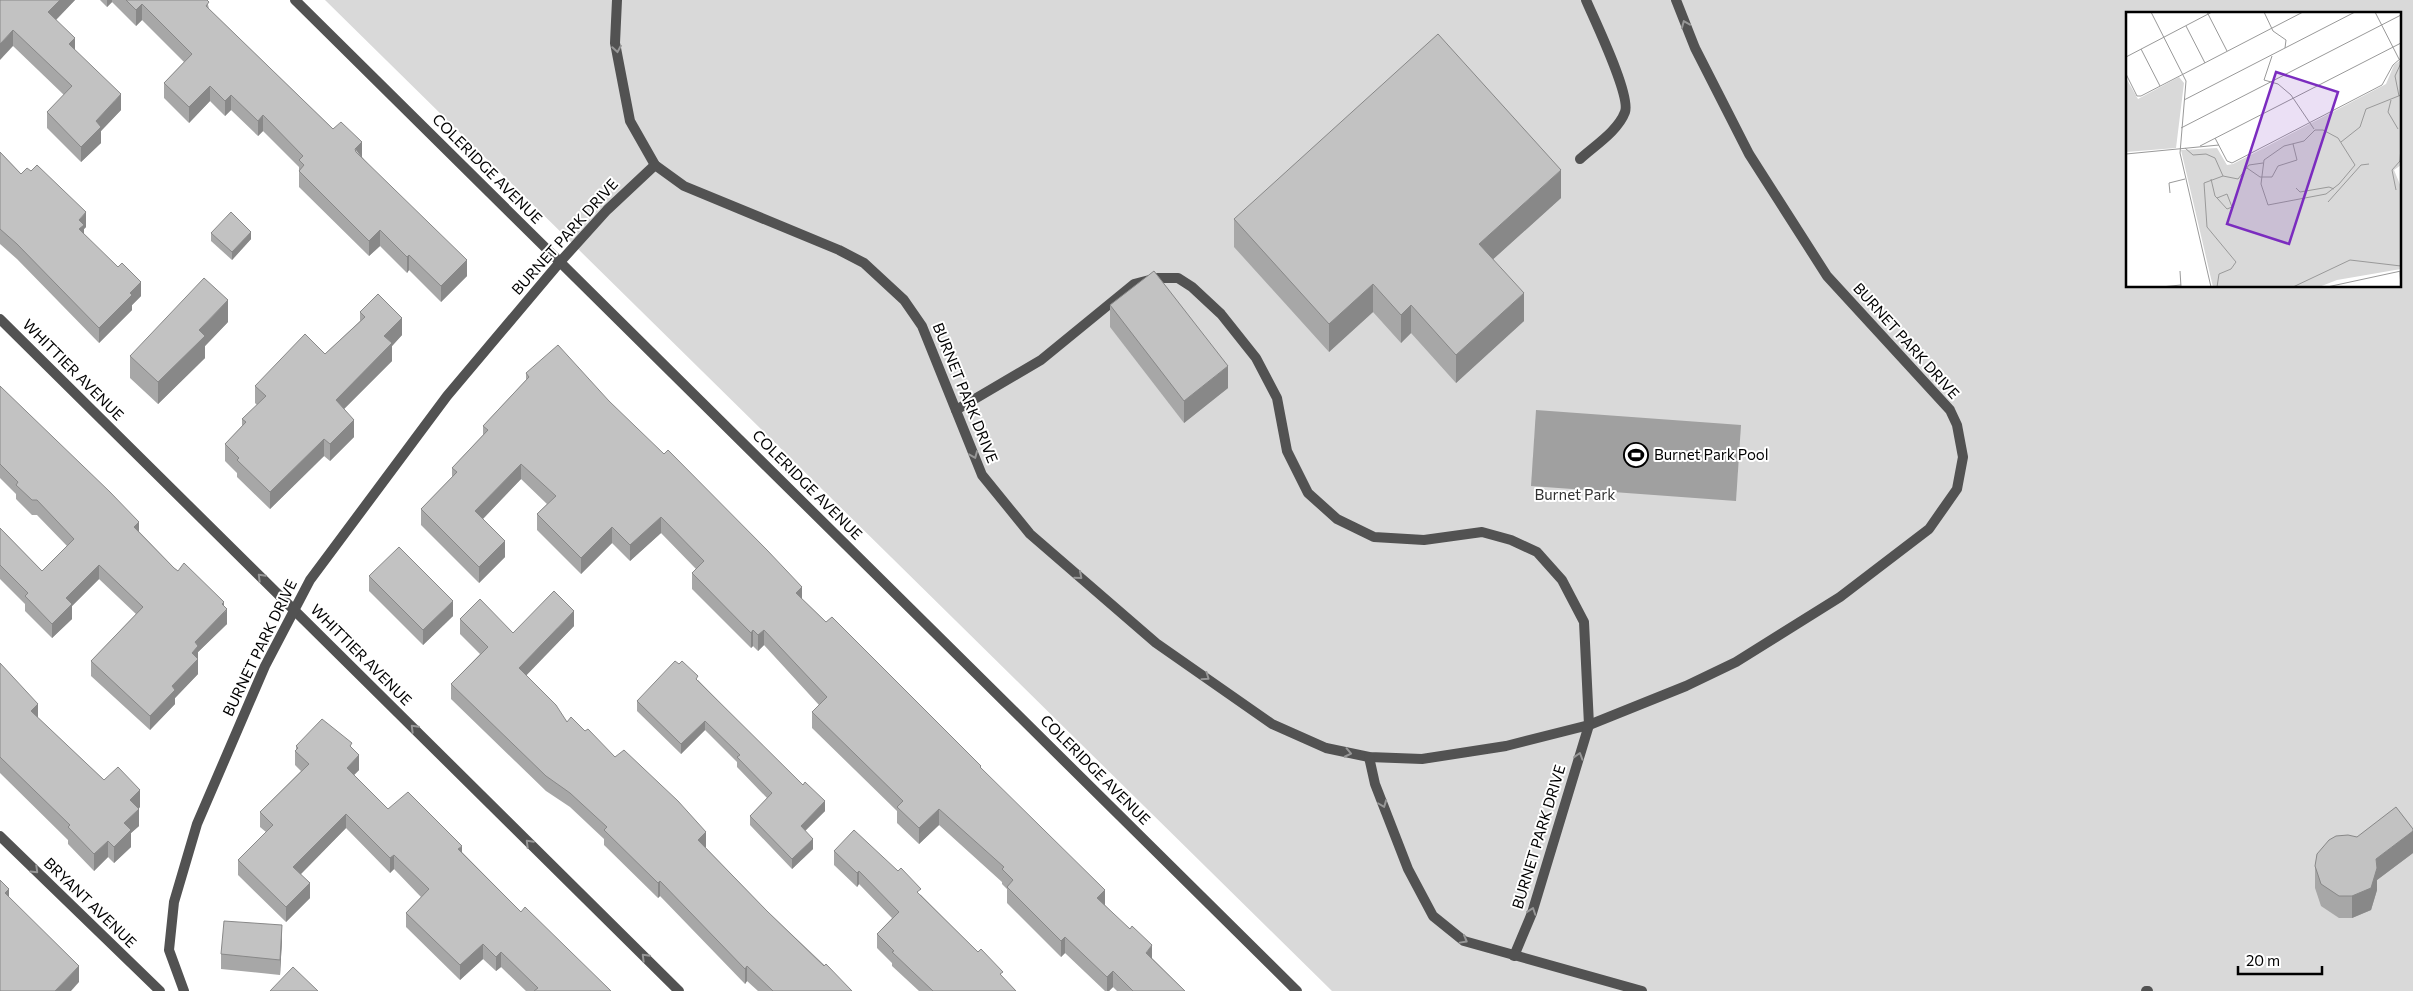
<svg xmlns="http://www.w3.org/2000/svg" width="2413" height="991" viewBox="0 0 2413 991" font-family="Commissioner,sans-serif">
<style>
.green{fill:#d9d9d9;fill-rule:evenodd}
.water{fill:#a0a0a0}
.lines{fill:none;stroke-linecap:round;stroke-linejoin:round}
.service{stroke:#525252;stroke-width:10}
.minor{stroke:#525252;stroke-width:10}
.wall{fill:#a7a7a7}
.shaded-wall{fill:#888}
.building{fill:#c2c2c2;stroke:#888}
.oneway{stroke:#979797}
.labels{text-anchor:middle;stroke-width:4;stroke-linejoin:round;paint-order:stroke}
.street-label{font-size:15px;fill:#000;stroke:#fff}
.poi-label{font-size:15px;fill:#000;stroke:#fff;text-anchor:start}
.park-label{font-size:15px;fill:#303030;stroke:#fff}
.inset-road{fill:none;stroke:#999;stroke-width:1}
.view{fill:#7b2cbf;fill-opacity:0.15;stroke:#7b2cbf;stroke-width:2.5}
.inset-edge{fill:none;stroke:#000;stroke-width:2.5}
</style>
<rect width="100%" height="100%" fill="#fff"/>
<!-- green -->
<path class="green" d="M325,0H2413V991H1332ZM2127,14H2399V286H2127Z"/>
<!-- water -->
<path class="water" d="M1536,410L1741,425L1736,501L1531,486Z"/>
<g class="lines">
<!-- service -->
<g class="service">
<path d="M617,0L615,43L630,121L655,165L684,186L839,250L864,263L904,300L922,326L982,475L1030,534L1156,643L1272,724L1326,748L1369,757L1422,759L1506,746L1589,725L1686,686L1736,662L1840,597L1929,529L1957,489L1963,457L1957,425L1950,410L1827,276L1749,154L1695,48L1676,0"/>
<path d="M1580,159C1594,146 1618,131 1625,112C1631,95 1594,19 1586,0"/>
<path d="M560,262L607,210L655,165"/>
<path d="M956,410L1041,360L1134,284L1157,278H1178L1192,287L1221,314L1256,358L1277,398L1287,451L1308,493L1337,519L1374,537L1424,540L1482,532L1511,540L1537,552L1562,580L1584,622L1589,725L1532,913L1514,956"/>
<path d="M1369,757L1375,784L1408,869L1433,916L1464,941L1642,991"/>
<path d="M2146,991H2148"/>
</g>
<!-- minor -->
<g class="minor">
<path d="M295,0L1297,991"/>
<path d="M0,319L679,991"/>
<path d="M0,836L160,991"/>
<path d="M184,991L169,950L174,902L197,824L265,666L310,580L447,396L560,262"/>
</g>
</g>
<!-- wall -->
<g class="wall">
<path d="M0,0H75L56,20L75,50L121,110L101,131V143L81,162L47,128V112L64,95L13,46Z"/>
<path d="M100,0H207L209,9L362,157L467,276L441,302L409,270L407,273L380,246L369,256L299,187V167L263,131L258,136L231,110L225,116L210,101L189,123L164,98V83L184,62L142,20L136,26L112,2L107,7Z"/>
<path d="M0,152L21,174L86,227L84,229V234L141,296L132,305V310L99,343L17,259L0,244Z"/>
<path d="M1561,198L1493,259L1524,321L1456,383L1411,333L1401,343L1373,312L1329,352L1234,247V219Z"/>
<path d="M211,233L251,239L232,260L211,241Z"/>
<path d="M1110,305L1228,388L1184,423L1110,327Z"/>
<path d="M360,312L402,335L392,346V361L344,409L354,437L330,461L324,456L270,509L237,477V473L225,461V444L242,426V419L257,405L255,403V386L325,354L360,321Z"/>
<path d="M228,322L205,346V358L158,404L130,378V356Z"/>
<path d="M526,373L609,401L802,599L981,769L1105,905L1152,958L1185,991H1117L1113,987L1109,991H1105L1065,953L1061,957L1007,903V889L1002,884V882L939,825L919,844L897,823V811L812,728V712L819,705L764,645L758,651L753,646L751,648L692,589V573L696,569L661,533L630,561L612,543L581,574L537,530V514L547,504L521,479L483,519L505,557L479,583L421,525V509L452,477V468L483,435V426L526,380Z"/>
<path d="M0,386L174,568L224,606L227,624L198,652V674L175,698V704L150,730L91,676V661L136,614L99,579L72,606V619L52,638L25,611V604L0,579V528L42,571L67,546L37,515H32L16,499V494L0,478Z"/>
<path d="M369,576L453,616L423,645L369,591Z"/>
<path d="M460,619L513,633L574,626L526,675L567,722L585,731L615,757L706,847V848L767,911L852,991H758L747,981L745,984L660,896L658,898L604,845V839L570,807L546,791L451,699V684L480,654L460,634Z"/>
<path d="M0,663L38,718L104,780L140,807L138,809L139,826L131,833V847L114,863L108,857L94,871L68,844V840L0,773Z"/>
<path d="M698,680L825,811L805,831L813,849L792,869L750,825V816L767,798L737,767V762L705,730L681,754L637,711V701Z"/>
<path d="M296,746L352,748L359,770L354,775L388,809L462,852L521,912L611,991H526L501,967L496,971L483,959L460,980L406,927V913L421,897L394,869L390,873L346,828L301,874L310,898L286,922L238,875V860L266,832L260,827V812L301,771L295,765V751L296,750Z"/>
<path d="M2413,829V853L2377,880V890L2371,910L2352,918H2339L2321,906L2315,888V866L2357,837Z"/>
<path d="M834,851L921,895L1016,991H919L892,966V963L877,948V934L892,918L859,884L857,887L834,865Z"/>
<path d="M282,940L280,975L221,969V954Z"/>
</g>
<!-- shaded-wall -->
<g class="shaded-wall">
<path d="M60,0H75L48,28V12Z"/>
<path d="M107,0H112V2L107,7Z"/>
<path d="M142,4V20L136,26V10Z"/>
<path d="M13,30V46L0,60V44Z"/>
<path d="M75,38V54L69,44Z"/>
<path d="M210,86V101L189,123V107Z"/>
<path d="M121,94V110L101,131V143L81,162V147L96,121Z"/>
<path d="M231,95V110L225,116V101Z"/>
<path d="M263,115V131L258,136V121Z"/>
<path d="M362,142V158L355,149Z"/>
<path d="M1561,170V198L1479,272V244Z"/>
<path d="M86,212V227L84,229V240L79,244V220Z"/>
<path d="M380,230V246L369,256V241Z"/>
<path d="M251,232V239L232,260V252Z"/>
<path d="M409,255V270L407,273V257Z"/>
<path d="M467,260V276L441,302V286Z"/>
<path d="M141,282V296L132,305V310L99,343V328L130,293Z"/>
<path d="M1373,284V312L1329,352V324Z"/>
<path d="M1524,293V321L1456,383V355Z"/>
<path d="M228,300V322L205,346V358L158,404V382L199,330Z"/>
<path d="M1411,305V333L1401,343V315Z"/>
<path d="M402,318V335L392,346V361L336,417V400L384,336Z"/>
<path d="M1228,366V388L1184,423V401Z"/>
<path d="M354,420V437L330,461V444Z"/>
<path d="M324,439V456L270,509V492Z"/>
<path d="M521,464V479L475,527V511Z"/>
<path d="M661,517V533L630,561V545Z"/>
<path d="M139,522V537L134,527Z"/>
<path d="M612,527V543L581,574V558Z"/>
<path d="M505,541V557L479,583V567Z"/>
<path d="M99,565V579L72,606V619L52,638V624L66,598Z"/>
<path d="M802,587V603L796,593Z"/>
<path d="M453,601V616L423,645V630Z"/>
<path d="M224,602V613L227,609V624L198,652V674L175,698V704L150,730V716L172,686L192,653L195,642Z"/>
<path d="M574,611V626L519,683V668Z"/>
<path d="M753,630V646L751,648V633Z"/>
<path d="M764,630V645L758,651V635Z"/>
<path d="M38,704V720L31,711Z"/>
<path d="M705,721V730L681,754V744Z"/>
<path d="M359,755V770L347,782V768Z"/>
<path d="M140,790V807L130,817V800Z"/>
<path d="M825,801V811L801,835V826Z"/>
<path d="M139,809V826L131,833V847L114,863V847L124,823Z"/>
<path d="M939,809V825L919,844V828Z"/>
<path d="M346,814V828L293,882V867Z"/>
<path d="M2413,831V853L2377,880V890L2371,910L2352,918V896L2376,859Z"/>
<path d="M706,832V847L698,855V840Z"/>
<path d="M813,839V849L792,869V859Z"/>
<path d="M108,841V857L94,871V854Z"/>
<path d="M462,846V860L458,849Z"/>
<path d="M394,855V869L390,873V858Z"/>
<path d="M859,871V884L857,887V873Z"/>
<path d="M660,881V896L658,898V883Z"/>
<path d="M310,883V898L286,922V907Z"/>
<path d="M9,889V905L5,893Z"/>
<path d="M1105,890V906L1097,898Z"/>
<path d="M282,925V940L280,975V960Z"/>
<path d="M1065,937V953L1061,957V941Z"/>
<path d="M483,944V959L460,980V965Z"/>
<path d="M1152,945V961L1146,953Z"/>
<path d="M501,952V967L496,971V957Z"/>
<path d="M79,966V982L71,991H55Z"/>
<path d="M747,966V981L745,984V969Z"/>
<path d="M1113,971V987L1109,991H1107V977Z"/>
</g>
<!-- building -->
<g class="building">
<path d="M0,0H60L48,12L75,38L69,44L121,94L96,121L101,127L81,147L47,112L72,86L13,30L0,44Z"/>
<path d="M126,0H207L209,2L206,6L333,129L341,122L362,142L355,149L356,152L467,260L441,286L409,255L407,257L380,230L369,241L299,171L304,165L299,160L303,156L263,115L258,121L231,95L225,101L210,86L189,107L164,83L192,54L142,4L136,10Z"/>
<path d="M1438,34L1561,170L1479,244L1524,293L1456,355L1411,305L1401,315L1373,284L1329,324L1234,219Z"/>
<path d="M0,152L21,174L27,168L31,171L37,165L86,212L79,220L84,225L79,229L118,267L122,263L141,282L130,293L132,295L99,328L17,244L0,229Z"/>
<path d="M231,212L251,232L232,252L211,233Z"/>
<path d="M1154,271L1228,366L1184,401L1110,305Z"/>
<path d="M204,278L228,300L199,330L205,336L158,382L130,356Z"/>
<path d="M378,294L402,318L384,336L392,343L336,400L354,420L330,444L324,439L270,492L237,460L239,458L225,444L246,422L242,419L266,396L255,386L305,334L325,354L365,317L360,312Z"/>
<path d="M558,345L609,401L664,454L668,450L767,550L802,587L796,593L826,622L832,617L981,766L980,767L1105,890L1097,898L1130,929L1132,926L1152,945L1146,953L1185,991H1133L1113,971L1107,977L1065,937L1061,941L1007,887L1013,880L1002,869L1004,867L939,809L919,828L897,807L903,801L812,712L827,697L764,630L758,635L753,630L751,633L692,573L704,561L661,517L630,545L612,527L581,558L537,514L556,496L521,464L475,511L505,541L479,567L421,509L457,472L452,468L488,430L483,426L529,377L526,373Z"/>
<path d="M0,386L110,492L139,522L134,527L174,568L178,571L184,563L224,602L222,604L227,609L195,642L198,646L192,653L198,659L172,686L175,690L150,716L91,661L143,607L99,565L66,598L72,604L52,624L25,596L28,593L0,565V528L42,571L74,539L37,500H32L16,485L18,482L0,464Z"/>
<path d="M399,547L453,601L423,630L369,576Z"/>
<path d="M554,591L574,611L519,668L556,705L567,722L571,717L585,731L588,729L615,757L624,750L678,801L706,832L698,840L767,911L824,966L826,964L852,991H773L747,966L745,969L660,881L658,883L604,830L607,827L570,793L546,776L451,684L488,647L460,619L480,599L513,633Z"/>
<path d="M675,661L679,664L682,661L698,676L696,679L803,785L805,782L825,801L801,826L813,839L792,859L750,816L772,793L737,757L740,755L705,721L681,744L637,701Z"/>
<path d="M0,663L38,704L31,711L104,780L118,767L140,790L130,800L139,809L124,823L131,830L114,847L108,841L94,854L68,827L70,825L0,757Z"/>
<path d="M322,719L352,743L350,746L359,755L347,768L388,809L408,792L462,846L458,849L521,912L525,907L611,991H534L538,988L501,952L496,957L483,944L460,965L406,913L429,889L394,855L390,858L346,814L293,867L310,883L286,907L238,860L273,825L260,812L309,764L295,751L298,748L296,746Z"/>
<path d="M2396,807L2413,829V831L2376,859L2377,868L2371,888L2352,896H2339L2321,884L2315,866L2317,854L2329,840L2336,836L2348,835L2357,837Z"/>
<path d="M854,830L898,871L901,868L921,889L917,892L978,952L981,949L1003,972L1000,974L1016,991H933L892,952L894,951L877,934L899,912L859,871L857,873L834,851Z"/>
<path d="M0,880L9,889L5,893L79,966L55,991H0Z"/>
<path d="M224,921L282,925L280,960L221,954Z"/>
<path d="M293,967L318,991H270Z"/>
</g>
<!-- one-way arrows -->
<defs><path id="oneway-chevron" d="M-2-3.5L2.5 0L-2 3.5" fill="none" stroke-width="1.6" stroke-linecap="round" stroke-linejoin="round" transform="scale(1.25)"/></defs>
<g class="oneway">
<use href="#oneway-chevron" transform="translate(1685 24) rotate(-112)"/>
<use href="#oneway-chevron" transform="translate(617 49) rotate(81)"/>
<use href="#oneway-chevron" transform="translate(974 455) rotate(68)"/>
<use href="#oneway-chevron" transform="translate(1079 576) rotate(41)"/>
<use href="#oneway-chevron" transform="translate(261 577) rotate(-135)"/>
<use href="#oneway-chevron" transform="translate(1206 677) rotate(35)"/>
<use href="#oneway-chevron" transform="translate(414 728) rotate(-135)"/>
<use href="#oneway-chevron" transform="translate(1348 753) rotate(12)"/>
<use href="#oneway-chevron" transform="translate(1579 756) rotate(-73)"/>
<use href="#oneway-chevron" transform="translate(1383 804) rotate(69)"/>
<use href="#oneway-chevron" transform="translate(529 843) rotate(-135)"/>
<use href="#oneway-chevron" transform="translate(35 870) rotate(44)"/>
<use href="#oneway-chevron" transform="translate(1532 911) rotate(-71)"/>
<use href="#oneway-chevron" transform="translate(1464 940) rotate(29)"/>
<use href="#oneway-chevron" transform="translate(645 957) rotate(-135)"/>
</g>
<!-- icons -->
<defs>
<symbol id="stadium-ring" viewBox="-11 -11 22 22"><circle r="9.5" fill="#fff" stroke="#000" stroke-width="1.5"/><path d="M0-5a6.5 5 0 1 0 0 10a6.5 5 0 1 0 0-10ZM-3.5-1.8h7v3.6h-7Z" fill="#000"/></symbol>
</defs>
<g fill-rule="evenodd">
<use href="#stadium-ring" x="1622" y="441" width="28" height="28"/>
</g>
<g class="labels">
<!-- street labels -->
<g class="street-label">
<text transform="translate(487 169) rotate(45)" y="5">COLERIDGE AVENUE</text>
<text transform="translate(565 237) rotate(-48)" y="5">BURNET PARK DRIVE</text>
<text transform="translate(1906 341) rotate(48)" y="5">BURNET PARK DRIVE</text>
<text transform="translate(73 370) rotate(45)" y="5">WHITTIER AVENUE</text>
<text transform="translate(965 393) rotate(68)" y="5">BURNET PARK DRIVE</text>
<text transform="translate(807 485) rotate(45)" y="5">COLERIDGE AVENUE</text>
<text transform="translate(260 648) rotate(-64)" y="5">BURNET PARK DRIVE</text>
<text transform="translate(361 655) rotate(45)" y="5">WHITTIER AVENUE</text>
<text transform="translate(1095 770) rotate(45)" y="5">COLERIDGE AVENUE</text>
<text transform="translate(1539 837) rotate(-73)" y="5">BURNET PARK DRIVE</text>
<text transform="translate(90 903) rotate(44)" y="5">BRYANT AVENUE</text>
</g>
<!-- poi labels -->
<g class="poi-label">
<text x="1654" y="460">Burnet Park Pool</text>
</g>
<!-- park labels -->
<g class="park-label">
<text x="1575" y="500">Burnet Park</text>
</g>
</g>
<!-- overview -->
<g transform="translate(2126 12)">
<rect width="275" height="275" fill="#fff"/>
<path d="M275,48V153L268,158L275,175V257L211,268L193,275H87L55,138L91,136L101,153L107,152L260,72L268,53ZM53,65L58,71L50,136L0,140V66L12,87Z" fill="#d9d9d9"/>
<path class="inset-road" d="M25,0L60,69L54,141L85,275M81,0L101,39M138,0L147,19L160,28L159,36M249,0L273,47M60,14L79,51M15,37L34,74M146,44L138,68L152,72L165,83L188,117M0,45L86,0M0,62L11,84H15L177,0M273,84L269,64L275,51M58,88L229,0M265,88L262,100L272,117M55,116L275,3M189,118H197L212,126L229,153L213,172L200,182L142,193L135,172L138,148L158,134L178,129ZM89,126L101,149L106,151L256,73L267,53L275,46M215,130L234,115L240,97L275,83M74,134L275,31M59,136L67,143L80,142L89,146L97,164M0,142L93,133M121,156L134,165H146L152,154L171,148L167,132M85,167L89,184L91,186L101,182L106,195L101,197L91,186M170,176L174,180L203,175L208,177M270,178L266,158L274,149L275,134M44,181L43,171L59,167M202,190L235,153L243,152M54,259L55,275M274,260L275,275M35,275L55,273M91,275L93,262L105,257L110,250L81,215L78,171L97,164L112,167L123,153L137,151M167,275L224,248L275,254M201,275L275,259"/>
<path class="view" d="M150,60L212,80L163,232L101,212Z"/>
<rect width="275" height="275" class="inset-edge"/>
</g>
<!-- scale -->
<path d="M2238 966v8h84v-8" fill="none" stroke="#000000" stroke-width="2.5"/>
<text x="2246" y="966" font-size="15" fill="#000000" stroke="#ffffff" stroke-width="4" paint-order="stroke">20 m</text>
</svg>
